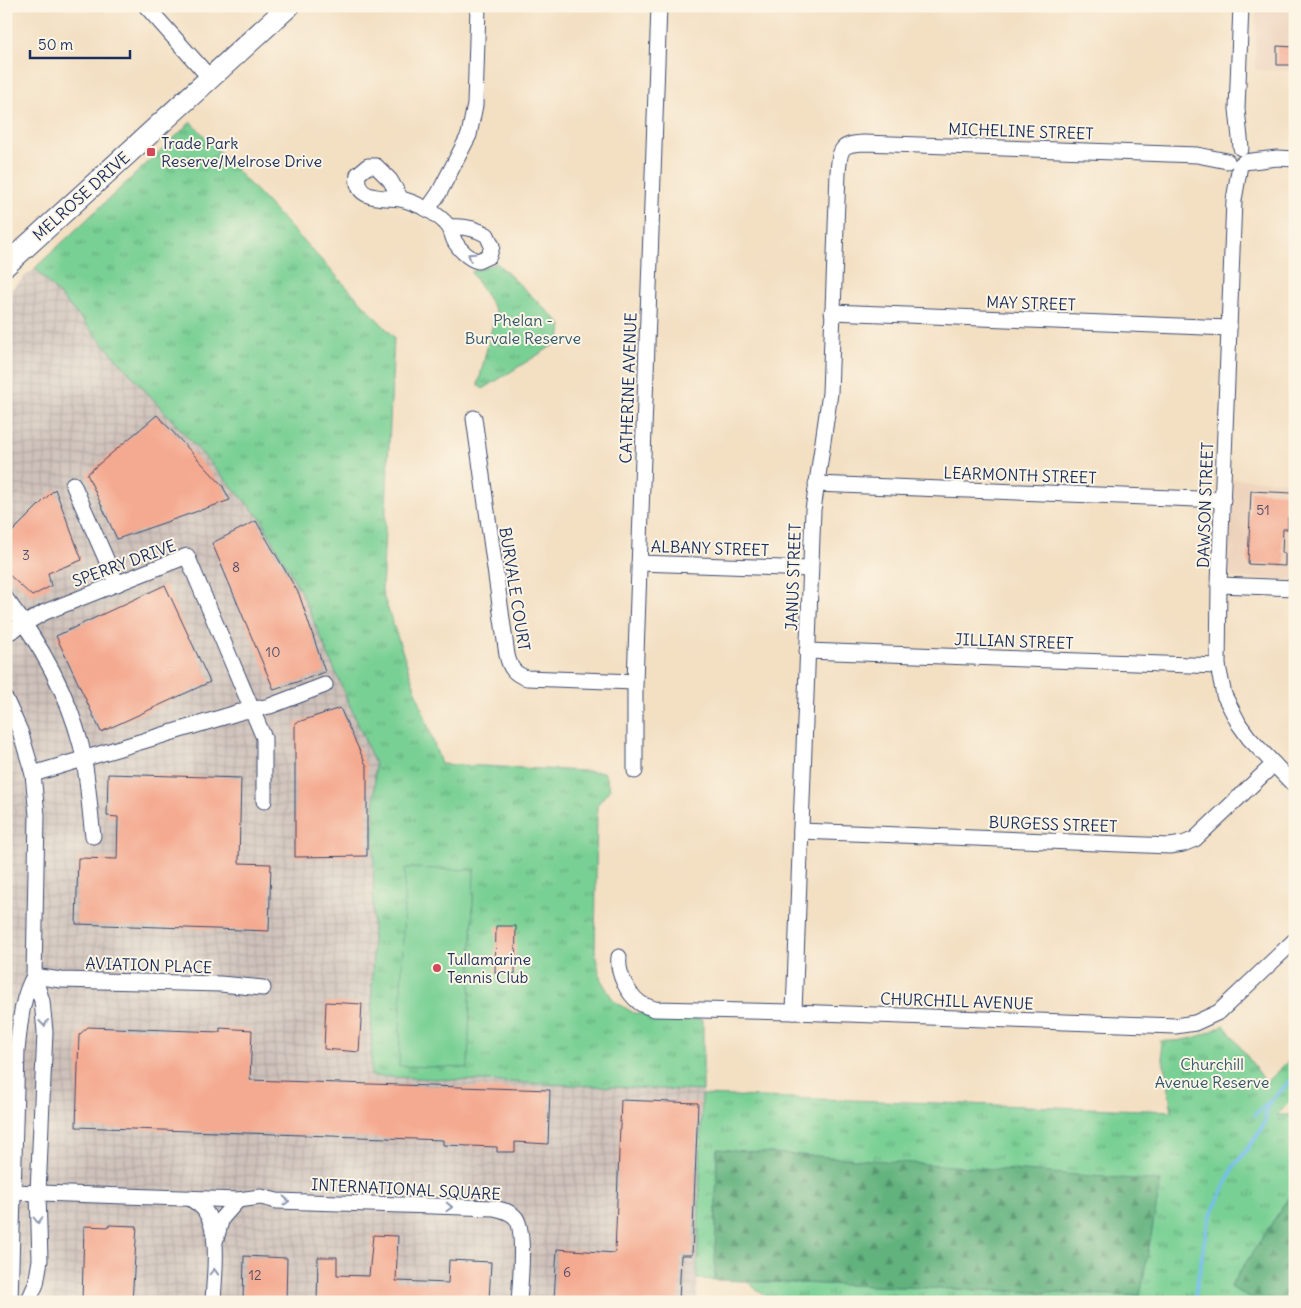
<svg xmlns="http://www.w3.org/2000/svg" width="1301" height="1308" viewBox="0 0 1301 1308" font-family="Delius,sans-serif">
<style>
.built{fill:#edd2bb}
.industrial{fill:url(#industrial-grid)}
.grass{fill:url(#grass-tufts);stroke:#4a8079}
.forest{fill:url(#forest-firs);stroke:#3e706e}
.pitch{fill:#79d094;stroke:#4a8079}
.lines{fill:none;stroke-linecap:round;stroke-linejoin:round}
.stream{stroke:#75beed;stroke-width:4}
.building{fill:#f4aa91}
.street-casing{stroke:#3b496d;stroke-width:17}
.secondary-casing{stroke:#3b496d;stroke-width:23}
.street{stroke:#fff;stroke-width:15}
.secondary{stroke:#fff;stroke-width:21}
.oneway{stroke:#8d97ae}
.poi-dot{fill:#d1495b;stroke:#fcf5e5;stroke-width:2}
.labels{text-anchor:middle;stroke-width:4;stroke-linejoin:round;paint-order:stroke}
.number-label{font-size:14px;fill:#514e6b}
.street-label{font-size:16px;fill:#1b2f5e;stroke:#fcf5e5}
.poi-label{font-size:16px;fill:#1b2f5e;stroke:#fcf5e5;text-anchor:start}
.park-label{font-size:16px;fill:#32576c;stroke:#fcf5e5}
</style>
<defs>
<pattern id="industrial-grid" width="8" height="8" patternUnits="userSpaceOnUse" patternTransform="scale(1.25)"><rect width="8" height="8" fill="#cec1ba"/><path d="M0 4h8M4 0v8" fill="none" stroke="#b0a6a2"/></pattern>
<pattern id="grass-tufts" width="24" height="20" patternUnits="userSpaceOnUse" patternTransform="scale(1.25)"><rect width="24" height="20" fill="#79d094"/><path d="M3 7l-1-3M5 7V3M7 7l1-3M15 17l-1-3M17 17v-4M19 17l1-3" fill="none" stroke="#62a97c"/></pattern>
<pattern id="forest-firs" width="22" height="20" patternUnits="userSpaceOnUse" patternTransform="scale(1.25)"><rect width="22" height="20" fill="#62b27e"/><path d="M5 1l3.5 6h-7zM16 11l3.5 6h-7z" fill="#50916a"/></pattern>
</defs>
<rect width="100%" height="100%" fill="#fcf5e5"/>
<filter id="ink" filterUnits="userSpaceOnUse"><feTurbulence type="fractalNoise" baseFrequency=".02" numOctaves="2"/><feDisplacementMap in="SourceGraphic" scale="10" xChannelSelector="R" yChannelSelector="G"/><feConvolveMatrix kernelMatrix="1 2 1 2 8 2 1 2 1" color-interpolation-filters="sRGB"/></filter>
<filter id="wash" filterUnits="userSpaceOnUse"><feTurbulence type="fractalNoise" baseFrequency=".0096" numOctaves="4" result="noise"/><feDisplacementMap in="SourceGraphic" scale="20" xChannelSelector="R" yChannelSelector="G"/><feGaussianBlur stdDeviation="1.12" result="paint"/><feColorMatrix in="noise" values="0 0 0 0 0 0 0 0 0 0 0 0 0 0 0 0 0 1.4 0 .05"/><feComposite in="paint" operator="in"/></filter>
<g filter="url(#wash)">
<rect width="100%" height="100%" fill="#f3dfc2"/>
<!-- built -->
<g class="built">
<path d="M1256,6H1295V71L1255,70Z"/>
<path d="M1229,479L1295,481V580L1227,578Z"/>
</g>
<!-- industrial -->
<path class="industrial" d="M35,268L261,519L302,594L375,764L371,1076L703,1091L697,1302H6V294Z"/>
<!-- grass -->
<g class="grass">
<path d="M191,122L394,337L382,592L441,764L604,772L610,789L597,805L595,953L601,980L614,1001L634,1013L703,1020V1091L371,1076L375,764L302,594L261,519L35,268Z"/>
<path d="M497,263L562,325L560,341L483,389L478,385L496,311L471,272Z"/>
<path d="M1224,1025L1266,1082L1295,1055V1097L1277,1115H1295V1188L1230,1287L1259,1302H770L769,1299L746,1281L1139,1296L717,1149L715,1280L697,1279L702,1095L1172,1111L1160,1041C1187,1042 1200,1037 1224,1025Z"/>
</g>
<!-- forest -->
<g class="forest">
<path d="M717,1149L1161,1181L1140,1296L715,1280Z"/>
<path d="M1295,1188V1302H1259L1230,1287Z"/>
</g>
<!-- pitch -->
<path class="pitch" d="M405,868L474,870L468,1068L399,1066Z"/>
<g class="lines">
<!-- stream -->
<g class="stream">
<path d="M1255,1115L1268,1103"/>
<path d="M1194,1302L1208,1222L1233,1168L1259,1133L1264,1123L1269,1102L1295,1077"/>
</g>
</g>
<g id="blocks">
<!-- building -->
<g class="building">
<path d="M1277,46L1295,47V65H1277Z"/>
<path d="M157,415L222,485L230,500L117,539L87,474Z"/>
<path d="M55,489L82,560L48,573L51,586L32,596L6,572V538Z"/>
<path d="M1251,491L1292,493L1291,517H1288V529H1283L1282,553H1285V566L1248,564Z"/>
<path d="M256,521L299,594L325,672L274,690L212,543Z"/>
<path d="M165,585L210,682L101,732L56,636Z"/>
<path d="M340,708L367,767V856L295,857V723Z"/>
<path d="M108,774L241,778L239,863L271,864L269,931L76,924L78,858L117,859L118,817L107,816Z"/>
<path d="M496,926H516L515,974L495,973Z"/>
<path d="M326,1002L362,1004L359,1052L324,1049Z"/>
<path d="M88,1027L220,1032V1028L252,1030L250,1080L550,1090L548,1144L515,1142V1152H497V1147L443,1145V1140L76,1127L79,1035Z"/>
<path d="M621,1100L698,1103L692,1255H681L679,1302H586L554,1299L557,1249L615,1253Z"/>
<path d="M109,1225L137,1226L132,1302H82L84,1226L109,1227Z"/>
<path d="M373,1235L398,1236L396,1281L448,1283L449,1260L491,1262L489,1302H370V1300L336,1299V1302H317L318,1257H337V1275L369,1276Z"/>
<path d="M244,1256L287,1258L286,1302H243Z"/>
</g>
</g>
</g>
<g filter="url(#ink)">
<use href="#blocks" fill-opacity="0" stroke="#3b496d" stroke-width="1"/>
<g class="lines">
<defs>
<g id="street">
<path d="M146,6L210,78"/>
<path d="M1241,148L1237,109L1241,6"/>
<path d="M1244,162L1277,158L1295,159"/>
<path d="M1240,165L1234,200L1219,585L1218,666L1224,695L1239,724L1249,738L1295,786"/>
<path d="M401,199L390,180L376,166H368L358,174C354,201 382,197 400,199C408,200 418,205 425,208C432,211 445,221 449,227C452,231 452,237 455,242C459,249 469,259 478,261L489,256L492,246L487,235C475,228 462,226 449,227"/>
<path d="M428,209L439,193L469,135L475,105L478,6"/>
<path d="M832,312L1229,328"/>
<path d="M474,418L507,655C510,668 514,674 527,678L635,682"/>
<path d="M73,484L117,584"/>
<path d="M816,484L1223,500"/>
<path d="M639,563L810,569"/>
<path d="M1219,585L1295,588"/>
<path d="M6,599C40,643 67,691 81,745C88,774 89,806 93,836"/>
<path d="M6,634L45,612L187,556L264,738V801"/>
<path d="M807,651L1218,666"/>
<path d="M6,700L20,731L33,774L37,815L34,976L42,1001L45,1032L38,1193L40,1260L36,1284L28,1302"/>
<path d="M635,771V682L659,6"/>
<path d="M33,774L240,712L270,706L325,685"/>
<path d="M801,831L1170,846L1183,844L1195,839L1274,764"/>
<path d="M619,957C617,973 627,993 640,1003C644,1006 650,1007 654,1009L794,1012L1175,1026L1195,1023L1219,1012L1295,940"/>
<path d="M34,976L61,980L220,984L263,988"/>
<path d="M794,1012L813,510L830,393L838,172C840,149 840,144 864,143L1197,155L1227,161"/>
<path d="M12,1192L238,1200L261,1197L277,1201L494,1208C502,1210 509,1211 515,1217C526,1228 520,1285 519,1302"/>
<path d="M190,1198C195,1202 202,1206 205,1211C221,1233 214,1276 213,1302"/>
<path d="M216,1239L222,1218L238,1200"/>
<path d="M10,1302L17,1051C20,1024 21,999 34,976"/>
</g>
<path id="secondary" d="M6,265L289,6"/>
</defs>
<!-- street casing -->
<use href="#street" class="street-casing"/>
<!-- secondary casing -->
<use href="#secondary" class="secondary-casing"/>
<!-- street -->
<use href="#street" class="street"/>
<!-- secondary -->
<use href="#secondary" class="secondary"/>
</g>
<!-- one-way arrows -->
<defs><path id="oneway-chevron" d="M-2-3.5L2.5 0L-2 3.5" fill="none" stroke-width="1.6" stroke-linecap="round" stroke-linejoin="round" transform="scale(1.25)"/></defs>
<g class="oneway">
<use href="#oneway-chevron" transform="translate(471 256) rotate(-147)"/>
<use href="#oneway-chevron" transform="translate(44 1023) rotate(84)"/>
<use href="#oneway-chevron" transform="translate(286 1201) rotate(2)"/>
<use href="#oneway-chevron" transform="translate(449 1207) rotate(2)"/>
<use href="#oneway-chevron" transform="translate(38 1220) rotate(90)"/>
<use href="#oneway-chevron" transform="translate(214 1272) rotate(-88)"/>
</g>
</g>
<!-- markers -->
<g class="poi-dot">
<rect x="146" y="147" width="10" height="10" rx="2.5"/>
<circle cx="437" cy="968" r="5"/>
</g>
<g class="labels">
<!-- number labels -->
<g class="number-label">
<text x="1263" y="515">51</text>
<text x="26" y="560">3</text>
<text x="236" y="572">8</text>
<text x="273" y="657">10</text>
<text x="567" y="1277">6</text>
<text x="255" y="1280">12</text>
</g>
<!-- street labels -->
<g class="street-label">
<text transform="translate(1021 131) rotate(2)" y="6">MICHELINE STREET</text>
<text transform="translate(81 196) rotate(-42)" y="6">MELROSE DRIVE</text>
<text transform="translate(1031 303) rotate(2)" y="6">MAY STREET</text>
<text transform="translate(628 388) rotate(-88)" y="6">CATHERINE AVENUE</text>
<text transform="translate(1020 475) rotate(2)" y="6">LEARMONTH STREET</text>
<text transform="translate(1205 505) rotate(-88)" y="6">DAWSON STREET</text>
<text transform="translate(710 548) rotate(2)" y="6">ALBANY STREET</text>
<text transform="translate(124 563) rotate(-20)" y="6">SPERRY DRIVE</text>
<text transform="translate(793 577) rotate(-88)" y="6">JANUS STREET</text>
<text transform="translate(515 589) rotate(81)" y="6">BURVALE COURT</text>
<text transform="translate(1014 641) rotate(2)" y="6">JILLIAN STREET</text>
<text transform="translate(1053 824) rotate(2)" y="6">BURGESS STREET</text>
<text transform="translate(149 965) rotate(2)" y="6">AVIATION PLACE</text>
<text transform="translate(957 1001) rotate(2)" y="6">CHURCHILL AVENUE</text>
<text transform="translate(406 1189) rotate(3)" y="6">INTERNATIONAL SQUARE</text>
</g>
<!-- poi labels -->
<g class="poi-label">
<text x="161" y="149">Trade Park<tspan x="161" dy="18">Reserve/Melrose Drive</tspan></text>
<text x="447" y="965">Tullamarine<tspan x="447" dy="18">Tennis Club</tspan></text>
</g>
<!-- park labels -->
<g class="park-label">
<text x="523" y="326">Phelan -<tspan x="523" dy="18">Burvale Reserve</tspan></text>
<text x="1212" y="1070">Churchill<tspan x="1212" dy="18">Avenue Reserve</tspan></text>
</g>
</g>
<!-- margin -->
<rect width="1301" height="1308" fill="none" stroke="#fcf5e5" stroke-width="25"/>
<!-- scale -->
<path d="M30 50v8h100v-8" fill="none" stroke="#1b2f5e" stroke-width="2.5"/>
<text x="38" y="50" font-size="15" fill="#1b2f5e" stroke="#fcf5e5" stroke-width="4" paint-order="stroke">50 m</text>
</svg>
